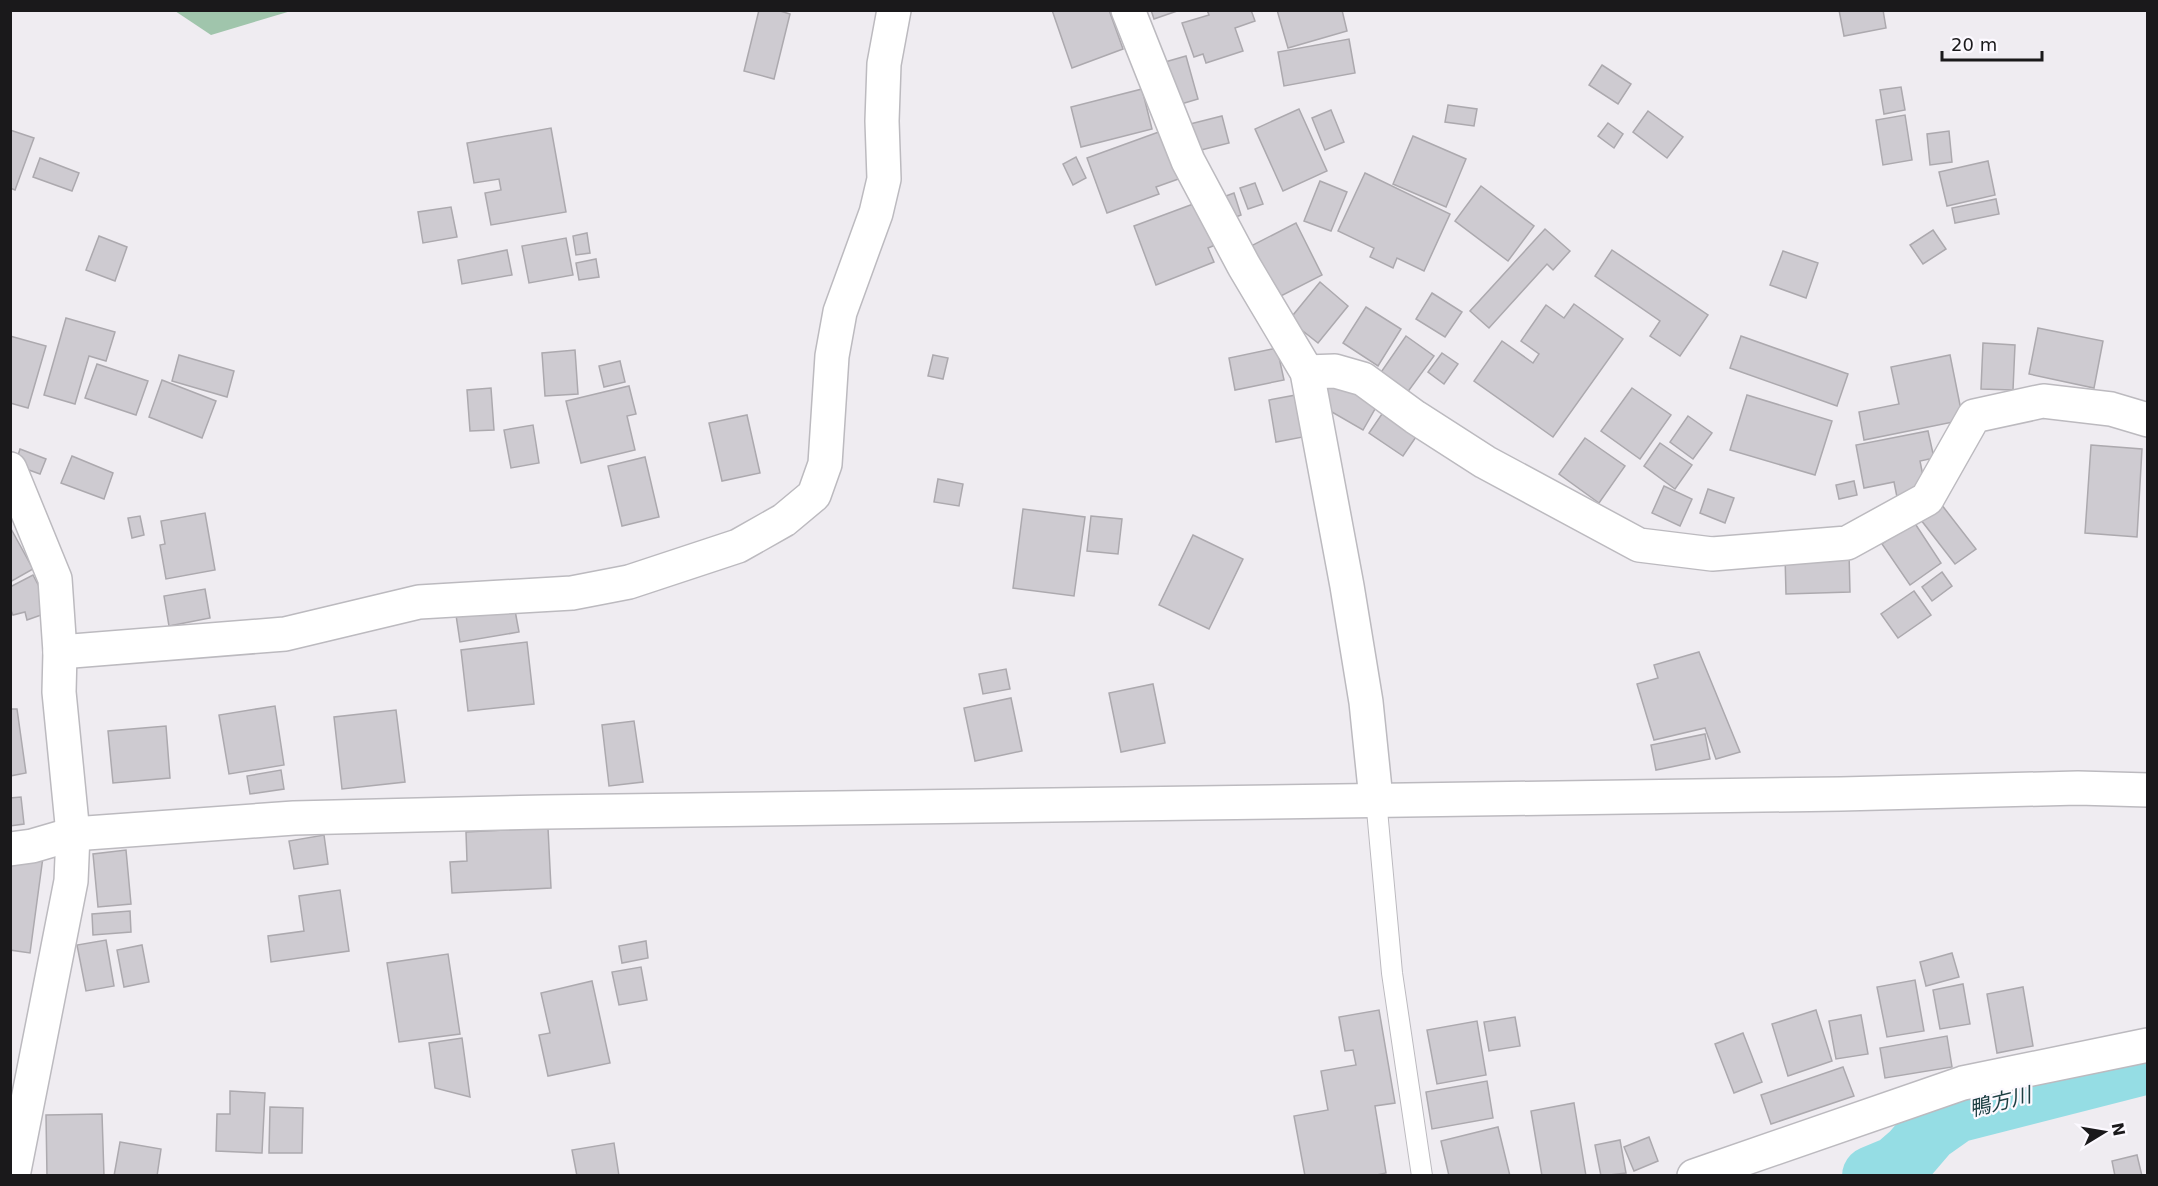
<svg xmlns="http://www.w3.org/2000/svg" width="2158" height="1186" viewBox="0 0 2158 1186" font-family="'DejaVu Sans','Noto Sans JP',sans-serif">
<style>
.green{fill:#a0c5ac}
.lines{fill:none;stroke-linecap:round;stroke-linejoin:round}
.river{stroke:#95dde4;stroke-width:60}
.building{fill:#cecbd1;stroke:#aca9ae;stroke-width:1.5}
.service-casing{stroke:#bcbabf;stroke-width:22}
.minor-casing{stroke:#bcbabf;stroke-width:36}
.service{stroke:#fff;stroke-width:20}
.minor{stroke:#fff;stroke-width:33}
.labels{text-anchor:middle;stroke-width:4.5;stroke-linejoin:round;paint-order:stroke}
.water-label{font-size:21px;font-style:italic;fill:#1c3f42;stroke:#fcf9ff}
</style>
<rect width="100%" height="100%" fill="#efecf1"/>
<!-- green -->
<path class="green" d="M175,11H291L211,35Z"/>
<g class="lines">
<!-- river -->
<path class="river" d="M1872,1176L1896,1166L1911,1153L1929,1132L1956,1113L2148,1064"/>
</g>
<!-- building -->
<g class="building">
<path d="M759,10H777L790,14L774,79L744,71Z"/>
<path d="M1052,10H1109L1123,49L1072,68Z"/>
<path d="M1151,10H1180L1154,19Z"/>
<path d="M1207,10H1251L1255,21L1235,28L1243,51L1206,63L1203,54L1194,57L1182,23L1209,15Z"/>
<path d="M1277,10H1342L1347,31L1288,48Z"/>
<path d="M1839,10H1883L1886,28L1844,36Z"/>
<path d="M1349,39L1355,73L1284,86L1278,52Z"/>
<path d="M1186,56L1198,99L1171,107L1158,64Z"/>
<path d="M1602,65L1631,84L1618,104L1589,85Z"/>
<path d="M1901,87L1905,110L1884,114L1880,90Z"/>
<path d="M1142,89L1152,129L1081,147L1071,107Z"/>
<path d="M1448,105L1477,109L1474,126L1445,122Z"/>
<path d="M1299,109L1327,171L1283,191L1255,129Z"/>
<path d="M1331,110L1344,142L1325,150L1312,118Z"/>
<path d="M1648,111L1683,137L1667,158L1633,132Z"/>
<path d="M1905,115L1912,160L1883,165L1876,120Z"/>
<path d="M1222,116L1229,143L1189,153L1182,126Z"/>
<path d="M1608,123L1623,134L1614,148L1598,136Z"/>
<path d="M551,128L566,212L491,225L485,193L501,190L499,179L474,183L467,143Z"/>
<path d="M1167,129L1184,177L1156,187L1159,194L1107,213L1087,158Z"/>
<path d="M10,130L34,138L15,190L10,188Z"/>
<path d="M1949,131L1952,162L1930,165L1927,134Z"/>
<path d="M1413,136L1466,159L1446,207L1393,184Z"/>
<path d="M1076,157L1086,178L1073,185L1063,164Z"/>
<path d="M40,158L79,173L72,191L33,177Z"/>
<path d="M1988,161L1995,195L1947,206L1939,172Z"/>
<path d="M1365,173L1450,214L1424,271L1397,258L1393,268L1370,257L1374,248L1338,231Z"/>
<path d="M1320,181L1347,192L1331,231L1304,221Z"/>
<path d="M1255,183L1263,204L1248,209L1240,188Z"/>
<path d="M1481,186L1534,226L1508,261L1455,221Z"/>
<path d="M1234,193L1241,215L1225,221L1218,199Z"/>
<path d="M1996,199L1999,214L1955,223L1952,208Z"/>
<path d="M1204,200L1220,243L1208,248L1214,262L1156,285L1134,226Z"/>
<path d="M451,207L457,237L423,243L418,212Z"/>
<path d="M1296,223L1322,275L1277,298L1251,246Z"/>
<path d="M1545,229L1570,251L1553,270L1547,264L1489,328L1470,311Z"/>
<path d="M1933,230L1946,249L1923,264L1910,245Z"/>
<path d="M587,233L590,253L576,255L573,236Z"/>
<path d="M99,236L127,247L115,281L86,270Z"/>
<path d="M566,238L573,275L529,283L522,246Z"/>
<path d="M507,250L512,275L462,284L458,260Z"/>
<path d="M1612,250L1708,315L1680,356L1650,336L1660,321L1595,276Z"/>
<path d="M1783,251L1818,263L1806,298L1770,285Z"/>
<path d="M596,259L599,277L579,280L576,263Z"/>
<path d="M1320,282L1348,306L1318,343L1289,320Z"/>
<path d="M1432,293L1462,312L1445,337L1416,319Z"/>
<path d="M1574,304L1623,339L1553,437L1474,381L1502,341L1533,363L1539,354L1521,341L1546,305L1564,318Z"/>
<path d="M1366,307L1401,329L1378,366L1343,343Z"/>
<path d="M66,318L115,332L106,361L89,356L75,404L44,395Z"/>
<path d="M2038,328L2103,341L2094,388L2029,374Z"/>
<path d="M10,336L46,346L28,408L10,403Z"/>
<path d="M1406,336L1434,356L1404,397L1377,378Z"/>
<path d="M1741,336L1848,374L1837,406L1730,368Z"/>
<path d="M1983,343L2015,345L2013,390L1981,389Z"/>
<path d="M1277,348L1284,380L1235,390L1229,358Z"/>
<path d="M575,350L578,394L545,396L542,353Z"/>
<path d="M1442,353L1458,364L1444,384L1428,372Z"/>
<path d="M179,355L234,371L227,397L172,381Z"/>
<path d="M933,355L948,358L943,379L928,376Z"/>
<path d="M1950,355L1963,420L1864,440L1859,412L1899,404L1891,367Z"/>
<path d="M620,361L625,382L604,387L599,366Z"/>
<path d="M97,364L148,381L136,415L85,398Z"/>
<path d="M1335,376L1379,402L1363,430L1318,404Z"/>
<path d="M162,380L216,401L202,438L149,417Z"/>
<path d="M629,386L636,414L627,416L635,450L581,463L566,401Z"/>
<path d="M491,388L494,430L470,431L467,390Z"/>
<path d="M1632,388L1671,415L1640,459L1601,431Z"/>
<path d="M1296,395L1303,437L1276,442L1269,400Z"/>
<path d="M1747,395L1832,421L1815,475L1730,450Z"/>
<path d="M1384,411L1418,434L1403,456L1369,433Z"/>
<path d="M747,415L760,473L722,481L709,423Z"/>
<path d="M1688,416L1712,433L1693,459L1670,442Z"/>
<path d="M533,425L539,463L511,468L504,430Z"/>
<path d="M1928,431L1934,458L1920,461L1926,491L1897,497L1894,482L1864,488L1856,445Z"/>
<path d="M1585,438L1625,466L1599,503L1559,474Z"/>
<path d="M1660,443L1692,465L1675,489L1644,466Z"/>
<path d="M2091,445L2142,449L2137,537L2085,533Z"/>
<path d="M20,449L46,459L40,474L15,465Z"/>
<path d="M72,456L113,473L104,499L61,483Z"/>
<path d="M645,457L659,517L622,526L608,466Z"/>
<path d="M938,479L963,484L959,506L934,502Z"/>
<path d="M1854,481L1857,495L1839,499L1836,485Z"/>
<path d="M1664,486L1692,499L1680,526L1652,513Z"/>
<path d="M1708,489L1734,498L1725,523L1700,513Z"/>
<path d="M1941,504L1976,549L1955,564L1921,520Z"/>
<path d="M1023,509L1085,517L1074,596L1013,588Z"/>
<path d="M205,513L215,570L166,579L160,545L165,544L161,521Z"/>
<path d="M140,516L144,535L132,538L128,518Z"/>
<path d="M1091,516L1122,519L1118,554L1087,551Z"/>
<path d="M1914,522L1941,563L1910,585L1882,544Z"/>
<path d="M10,527L33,569L10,582Z"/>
<path d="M1193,535L1243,559L1209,629L1159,605Z"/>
<path d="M1849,553L1850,592L1786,594L1785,555Z"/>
<path d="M1942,572L1952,586L1932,601L1922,587Z"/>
<path d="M33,575L43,594L44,614L27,620L25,612L13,615L10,608V587Z"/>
<path d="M205,589L210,618L169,626L164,596Z"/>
<path d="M1914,591L1931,615L1898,638L1881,614Z"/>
<path d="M514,605L519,632L460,642L456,615Z"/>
<path d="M527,642L534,704L468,711L461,650Z"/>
<path d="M1699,652L1740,752L1716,759L1705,728L1654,740L1637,684L1658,678L1654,665Z"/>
<path d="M1006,669L1010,689L983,694L979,674Z"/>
<path d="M1153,684L1165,743L1121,752L1109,693Z"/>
<path d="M1011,698L1022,751L975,761L964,708Z"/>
<path d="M275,706L284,765L229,774L219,715Z"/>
<path d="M10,709H17L26,773L10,776Z"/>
<path d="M396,710L405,782L342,789L334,717Z"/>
<path d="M634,721L643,782L609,786L602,725Z"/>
<path d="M166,726L170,778L113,783L108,731Z"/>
<path d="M1705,734L1710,759L1656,770L1651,745Z"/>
<path d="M281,770L284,789L250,794L247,776Z"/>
<path d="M21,797L24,824L10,826V798Z"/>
<path d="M548,828L551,888L452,893L450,862L467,861L466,832Z"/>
<path d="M324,835L328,864L294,869L289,841Z"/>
<path d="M126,850L131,904L98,907L93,854Z"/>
<path d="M10,856L43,857L30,953L10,950Z"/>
<path d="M340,890L349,951L271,962L268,936L304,931L299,896Z"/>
<path d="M130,911L131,932L93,935L92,914Z"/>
<path d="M106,940L114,986L86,991L77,945Z"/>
<path d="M646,941L648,958L622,963L619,946Z"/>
<path d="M142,945L149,982L124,987L117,950Z"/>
<path d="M1952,953L1959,977L1926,986L1920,962Z"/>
<path d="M448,954L460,1034L399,1042L387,963Z"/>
<path d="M641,967L647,1000L619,1005L612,972Z"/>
<path d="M1915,980L1924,1031L1887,1037L1877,987Z"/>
<path d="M592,981L610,1063L548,1076L539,1035L550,1033L541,993Z"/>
<path d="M1963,984L1970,1024L1940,1029L1933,990Z"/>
<path d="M2023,987L2033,1046L1997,1053L1987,994Z"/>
<path d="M1379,1010L1395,1103L1375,1106L1386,1173L1372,1176H1305L1294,1116L1328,1110L1321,1071L1356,1065L1353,1050L1345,1051L1339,1017Z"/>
<path d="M1816,1010L1832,1061L1788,1076L1772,1024Z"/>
<path d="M1861,1015L1868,1054L1836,1059L1829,1021Z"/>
<path d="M1515,1017L1520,1046L1489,1051L1484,1022Z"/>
<path d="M1477,1021L1486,1075L1437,1084L1427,1030Z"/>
<path d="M1743,1033L1762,1082L1734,1093L1715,1044Z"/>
<path d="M1947,1036L1952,1067L1885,1078L1880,1048Z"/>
<path d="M462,1038L470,1097L435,1088L429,1043Z"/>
<path d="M1843,1067L1854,1096L1771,1124L1761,1095Z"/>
<path d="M1487,1081L1493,1118L1432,1129L1426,1092Z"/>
<path d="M230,1091L265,1093L262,1153L216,1151L217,1114H230Z"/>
<path d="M1574,1103L1586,1176H1542L1531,1111Z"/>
<path d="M270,1107L303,1108L302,1153H269Z"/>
<path d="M102,1114L104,1176H47L46,1115Z"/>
<path d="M1498,1127L1510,1176H1449L1441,1141Z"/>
<path d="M1649,1137L1658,1161L1634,1171L1624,1147Z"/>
<path d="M1620,1140L1626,1173L1601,1176L1595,1145Z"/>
<path d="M120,1142L161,1149L157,1176H114Z"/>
<path d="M614,1143L619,1176H577L572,1150Z"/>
<path d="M2137,1155L2142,1176H2115L2112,1161Z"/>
</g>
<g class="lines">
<defs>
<path id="service" d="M1376,799L1392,973L1422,1176"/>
<g id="minor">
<path d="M1128,10L1188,161L1244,266L1307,372L1347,586L1366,702L1376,799"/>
<path d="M1307,372L1335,371L1363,379L1415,417L1485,462L1639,545L1712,554L1847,543L1927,499L1974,416L2043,401L2111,409L2148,420"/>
<path d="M10,469L55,579L60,652L59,692L73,834L71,881L13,1176"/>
<path d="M60,652L285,634L419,602L572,593L629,582L738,546L784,520L814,495L825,464L832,356L840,312L876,213L884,179L882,121L884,64L894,10"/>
<path d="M10,849L32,846L73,834L294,818L544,812L1841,794L2078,788L2148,790"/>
<path d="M1694,1176L1963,1083L2148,1045"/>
</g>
</defs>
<!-- service casing -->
<use href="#service" class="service-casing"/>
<!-- minor casing -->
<use href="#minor" class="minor-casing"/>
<!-- service -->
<use href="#service" class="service"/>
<!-- minor -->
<use href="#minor" class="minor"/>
</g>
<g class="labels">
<!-- water labels -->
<g class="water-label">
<text transform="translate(2000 1102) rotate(-14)" y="7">鴨方川</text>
</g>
</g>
<!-- border -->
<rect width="2158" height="1186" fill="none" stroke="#1a191b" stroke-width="24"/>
<!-- north arrow -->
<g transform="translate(2104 1132) rotate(79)" stroke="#fcf9ff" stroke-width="4.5" paint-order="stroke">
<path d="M0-4.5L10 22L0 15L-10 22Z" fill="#1a191b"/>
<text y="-9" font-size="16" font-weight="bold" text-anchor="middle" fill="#1a191b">N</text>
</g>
<!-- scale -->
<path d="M1942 51v9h100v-9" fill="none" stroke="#1a191b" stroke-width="3"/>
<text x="1951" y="51" font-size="18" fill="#1a191b" stroke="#fcf9ff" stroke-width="4.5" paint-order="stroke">20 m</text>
</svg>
